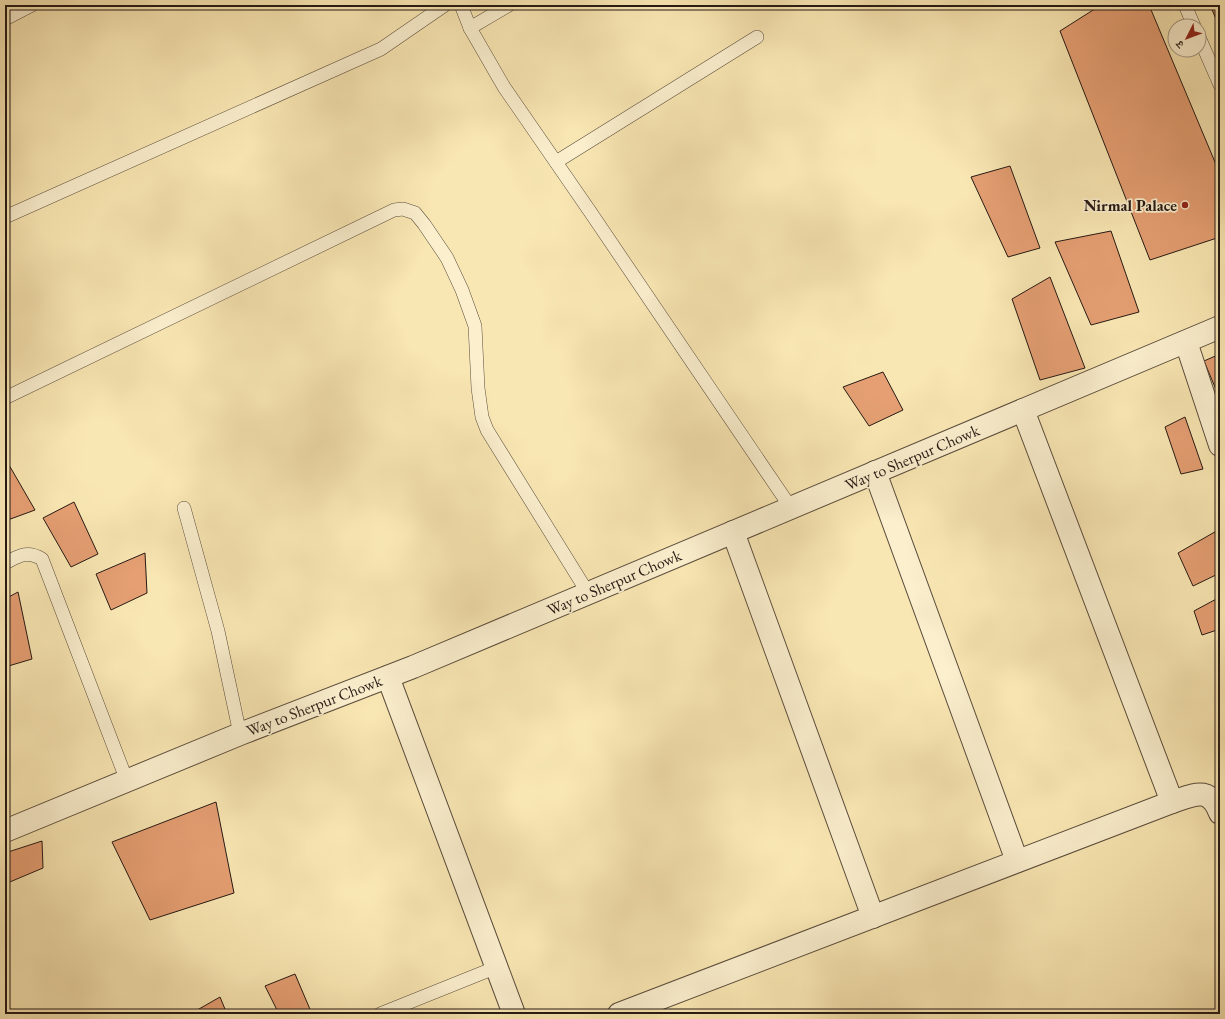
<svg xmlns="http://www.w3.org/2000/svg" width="1225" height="1019" viewBox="0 0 1225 1019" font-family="'EB Garamond','Noto Serif Devanagari',serif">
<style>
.building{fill:#e59f73;stroke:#251914}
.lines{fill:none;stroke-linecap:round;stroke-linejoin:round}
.service-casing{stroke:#5a4c3c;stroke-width:14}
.minor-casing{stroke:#5a4c3c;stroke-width:24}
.tertiary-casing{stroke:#5a4c3c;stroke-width:24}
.service{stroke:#fbefce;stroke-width:13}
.minor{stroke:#fbefce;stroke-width:22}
.tertiary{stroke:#fbefce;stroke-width:22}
.poi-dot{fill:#8f2418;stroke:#fbefce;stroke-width:1.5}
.labels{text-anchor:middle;stroke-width:3.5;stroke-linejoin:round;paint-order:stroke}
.poi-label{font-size:16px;font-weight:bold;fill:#251914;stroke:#fbefce;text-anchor:end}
.street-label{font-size:16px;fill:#251914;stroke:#fbefce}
</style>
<rect width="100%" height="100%" fill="#f9e7b3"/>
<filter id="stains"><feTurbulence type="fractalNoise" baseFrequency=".005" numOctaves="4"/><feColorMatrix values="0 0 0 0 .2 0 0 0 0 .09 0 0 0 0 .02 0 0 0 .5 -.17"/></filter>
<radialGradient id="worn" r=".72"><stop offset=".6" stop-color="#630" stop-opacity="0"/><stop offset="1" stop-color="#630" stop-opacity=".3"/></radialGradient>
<!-- building -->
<g class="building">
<path d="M1101,5H1149L1220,174V237L1150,260L1060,31Z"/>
<path d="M1210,5H1220V17L1216,19Z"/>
<path d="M1010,166L1040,248L1008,257L971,177Z"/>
<path d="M1111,231L1139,312L1091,325L1055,242Z"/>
<path d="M1050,277L1085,368L1040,380L1012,299Z"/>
<path d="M1220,354V399L1204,361Z"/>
<path d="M883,372L903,410L869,426L843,387Z"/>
<path d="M1185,417L1203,469L1181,474L1165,427Z"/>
<path d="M5,458L35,510L5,521Z"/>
<path d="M74,502L98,554L71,567L43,518Z"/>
<path d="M1220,529V573L1193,586L1178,553Z"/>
<path d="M145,553L147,593L111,610L96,574Z"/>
<path d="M18,592L32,659L5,667V599Z"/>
<path d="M1220,597V629L1202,635L1194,611Z"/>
<path d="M216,802L234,893L150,920L112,842Z"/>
<path d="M42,841L43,868L5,884V853Z"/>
<path d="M295,974L312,1014H279L265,986Z"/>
<path d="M220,997L227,1014H192V1013Z"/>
</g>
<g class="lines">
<defs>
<g id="service">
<path d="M461,5L470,28L504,87L591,213L791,508"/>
<path d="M1185,5L1194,26"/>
<path d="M5,19L32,5"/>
<path d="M470,28L509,5"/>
<path d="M1199,37L1220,85"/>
<path d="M556,162L757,37"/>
<path d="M5,217L381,49L445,5"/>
<path d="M5,398L394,210L403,209L415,213L424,224L447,258L462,290L475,326L478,388L482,417L487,430L588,593"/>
<path d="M184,508L218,631L240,734"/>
<path d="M5,563C19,556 27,550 42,559L127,781"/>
<path d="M380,1014L497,967"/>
</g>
<g id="minor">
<path d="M1186,342L1220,445"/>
<path d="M1023,410L1172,802"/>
<path d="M875,472L1017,861"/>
<path d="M733,532L873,917"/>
<path d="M388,677L514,1014"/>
<path d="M619,1014L1172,802C1194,795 1209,785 1220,813"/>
</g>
<path id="tertiary" d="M5,831L240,734L413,667L1220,327"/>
</defs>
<!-- service casing -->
<use href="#service" class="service-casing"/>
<!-- minor casing -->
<use href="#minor" class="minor-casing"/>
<!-- tertiary casing -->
<use href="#tertiary" class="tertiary-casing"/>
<!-- service -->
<use href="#service" class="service"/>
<!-- minor -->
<use href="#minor" class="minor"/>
<!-- tertiary -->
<use href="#tertiary" class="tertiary"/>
</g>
<!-- markers -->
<circle class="poi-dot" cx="1185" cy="205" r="4"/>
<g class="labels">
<!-- poi labels -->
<g class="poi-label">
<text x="1177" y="211">Nirmal Palace</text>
</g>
<!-- street labels -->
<g class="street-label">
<text transform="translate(912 457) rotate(-23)" y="6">Way to Sherpur Chowk</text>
<text transform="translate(614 582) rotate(-23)" y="6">Way to Sherpur Chowk</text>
<text transform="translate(314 705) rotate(-21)" y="6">Way to Sherpur Chowk</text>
</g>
</g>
<!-- margin -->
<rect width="1225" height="1019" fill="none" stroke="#f9e7b3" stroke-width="20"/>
<rect x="6" y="6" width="1213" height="1007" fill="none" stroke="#251914" stroke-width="2"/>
<rect x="10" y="10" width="1205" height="999" fill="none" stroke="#251914"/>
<!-- north arrow -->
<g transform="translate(1187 38) rotate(228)"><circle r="19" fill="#fbefce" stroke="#a59984"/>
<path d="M0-3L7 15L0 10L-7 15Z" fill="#8f2418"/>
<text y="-6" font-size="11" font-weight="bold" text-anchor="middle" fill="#251914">उ</text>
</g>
<rect width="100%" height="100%" filter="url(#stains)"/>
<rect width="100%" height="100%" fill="url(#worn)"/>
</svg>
